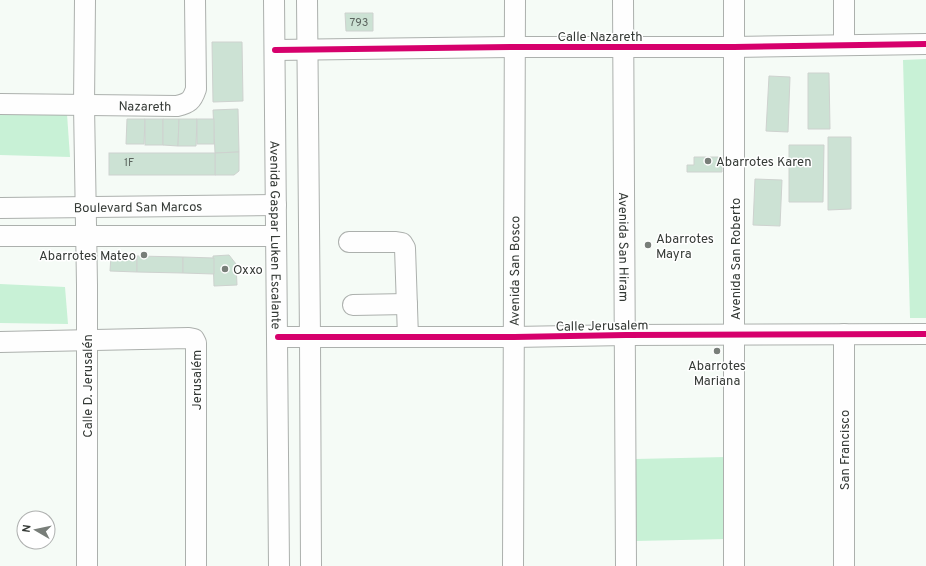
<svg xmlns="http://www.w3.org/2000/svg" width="926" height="566" viewBox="0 0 926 566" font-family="Overpass,sans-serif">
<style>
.green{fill:#c8f1d6}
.building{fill:#cce2d4;stroke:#ced2cf}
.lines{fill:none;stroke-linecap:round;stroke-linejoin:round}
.minor-casing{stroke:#acb0ad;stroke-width:22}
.minor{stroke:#fefefe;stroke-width:20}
.cycleway-casing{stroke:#fff;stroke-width:8}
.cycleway{stroke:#d6006c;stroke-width:6}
.poi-dot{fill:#787e79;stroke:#fff;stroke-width:1.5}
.labels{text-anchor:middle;stroke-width:3;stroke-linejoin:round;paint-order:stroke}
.number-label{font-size:11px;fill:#5b645e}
.street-label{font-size:13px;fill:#353a36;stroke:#fff}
.poi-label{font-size:13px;fill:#353a36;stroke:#fff;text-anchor:start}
</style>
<rect width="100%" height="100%" fill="#f5fbf6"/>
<!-- green -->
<g class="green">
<path d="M926,59V318H910L903,60Z"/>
<path d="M67,114L70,157L0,155V115Z"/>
<path d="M0,284L65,287L68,324L0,323Z"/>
<path d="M726,457L727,539L636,541L635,459Z"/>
</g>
<!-- building -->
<g class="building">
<path d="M345,13H373V31H346Z"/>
<path d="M212,42H242L243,101L213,102Z"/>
<path d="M808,73H829L830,129H808Z"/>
<path d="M769,76L790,77L788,132L766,131Z"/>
<path d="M238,109L239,152L215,153L213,110Z"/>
<path d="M127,119H145L144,144H126Z"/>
<rect x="145" y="119" width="18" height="26"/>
<path d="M163,119H179L178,146L163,145Z"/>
<path d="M179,119H197L196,146H178Z"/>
<rect x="197" y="119" width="17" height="25"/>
<path d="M828,137H851V209L828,210Z"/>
<path d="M789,145H824L823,202H789Z"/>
<path d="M239,152V171L234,175H215V153Z"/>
<rect x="109" y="153" width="106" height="22"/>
<path d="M694,157H722V172H687V165H694Z"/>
<path d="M755,179L782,180L780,226L753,225Z"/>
<path d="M111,255L137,256V272L110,271Z"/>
<path d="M229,255L236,264L237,285L214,286L213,256Z"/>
<path d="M137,256L183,257V273L137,272Z"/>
<path d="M183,257L214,258V274L183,273Z"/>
</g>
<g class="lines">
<defs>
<g id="minor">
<path d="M85,0L84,105L87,285V566"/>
<path id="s1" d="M274,0L279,566"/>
<path d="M307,0L310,338L311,566"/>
<path id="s2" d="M623,0L626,566"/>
<path d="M734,0V566"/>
<path d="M844,44V0"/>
<path d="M275,50L515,47H734L926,44"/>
<path id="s3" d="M0,104L177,106C189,103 192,101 196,89L195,0"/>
<path id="s4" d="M0,208L276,205"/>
<path d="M0,236H276"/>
<path d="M349,242H396L402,243L405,248L408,337"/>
<path d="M353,305L407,304"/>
<path d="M844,334V566"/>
<path d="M278,337H514L626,335L926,334"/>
<path d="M0,342L189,338L194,339L196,343V566"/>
<path id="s5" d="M513,566L515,0"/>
</g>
</defs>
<!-- minor casing -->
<use href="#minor" class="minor-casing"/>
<!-- minor -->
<use href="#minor" class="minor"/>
<defs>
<g id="cycleway">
<path d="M275,50L515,47H734L926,44"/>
<path d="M278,337H514L626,335L926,334"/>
</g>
</defs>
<!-- cycleway casing -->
<use href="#cycleway" class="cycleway-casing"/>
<!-- cycleway -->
<use href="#cycleway" class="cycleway"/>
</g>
<!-- markers -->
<g class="poi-dot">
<circle cx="708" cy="161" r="4"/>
<circle cx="648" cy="245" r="4"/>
<circle cx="144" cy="255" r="4"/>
<circle cx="225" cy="269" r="4"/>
<circle cx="717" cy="351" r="4"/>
</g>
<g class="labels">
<!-- number labels -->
<g class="number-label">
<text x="359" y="26">793</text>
<text x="129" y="166">1F</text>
</g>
<!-- street labels -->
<g class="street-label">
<text x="600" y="41">Calle Nazareth</text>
<text dy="5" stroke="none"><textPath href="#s3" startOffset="145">Nazareth</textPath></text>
<text dy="5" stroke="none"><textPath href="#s4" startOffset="138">Boulevard San Marcos</textPath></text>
<text dy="5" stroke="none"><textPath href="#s1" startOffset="235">Avenida Gaspar Luken Escalante</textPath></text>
<text dy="5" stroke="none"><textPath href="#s2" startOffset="247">Avenida San Hiram</textPath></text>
<text transform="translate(735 259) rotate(-90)" y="5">Avenida San Roberto</text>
<text dy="5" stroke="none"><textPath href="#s5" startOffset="295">Avenida San Bosco</textPath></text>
<text transform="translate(602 325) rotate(-1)" y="5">Calle Jerusalem</text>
<text transform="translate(196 380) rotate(-90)" y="5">Jerusalém</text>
<text transform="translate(87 386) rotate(-90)" y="5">Calle D. Jerusalén</text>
<text transform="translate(844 450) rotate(-90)" y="5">San Francisco</text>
</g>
<!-- poi labels -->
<g class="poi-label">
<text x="716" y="166">Abarrotes Karen</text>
<text x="656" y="243">Abarrotes<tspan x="656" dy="15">Mayra</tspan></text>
<text x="136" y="260" text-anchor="end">Abarrotes Mateo</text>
<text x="233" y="274">Oxxo</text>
<text x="717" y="370" text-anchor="middle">Abarrotes<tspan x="717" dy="15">Mariana</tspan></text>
</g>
</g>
<!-- north arrow -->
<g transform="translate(36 530) rotate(279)"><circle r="19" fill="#ffffff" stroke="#aeb0af"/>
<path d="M0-3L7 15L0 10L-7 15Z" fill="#787e79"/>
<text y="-6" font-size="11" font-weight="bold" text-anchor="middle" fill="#353a36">N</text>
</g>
</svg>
